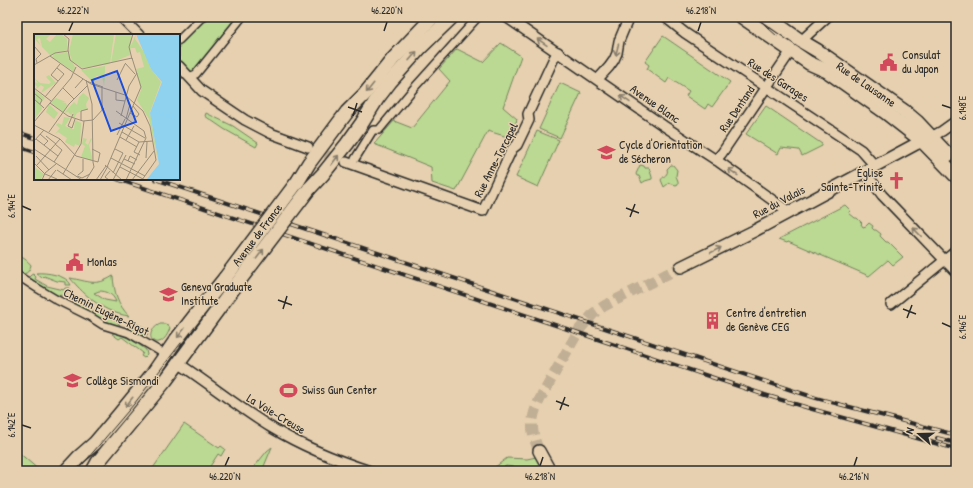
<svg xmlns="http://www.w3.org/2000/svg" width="973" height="488" viewBox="0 0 973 488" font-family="'Patrick Hand',sans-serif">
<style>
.green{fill:#bbd992;stroke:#73825e;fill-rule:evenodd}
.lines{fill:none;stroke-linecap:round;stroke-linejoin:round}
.minor-tunnel{stroke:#c1af95;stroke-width:9;stroke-dasharray:9 4.5;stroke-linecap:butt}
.tertiary-tunnel{stroke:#c1af95;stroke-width:11;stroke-dasharray:11 5.5;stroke-linecap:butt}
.pedestrian-casing{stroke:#2b2b2b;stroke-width:10}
.minor-casing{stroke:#2b2b2b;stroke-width:12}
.tertiary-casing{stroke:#2b2b2b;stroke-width:14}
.secondary-casing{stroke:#2b2b2b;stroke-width:16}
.pedestrian{stroke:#e6d0af;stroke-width:7}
.minor{stroke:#e6d0af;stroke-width:9}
.tertiary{stroke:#e6d0af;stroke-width:11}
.secondary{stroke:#e6d0af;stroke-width:13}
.tram{stroke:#2b2b2b;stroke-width:1}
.rail-casing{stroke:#2b2b2b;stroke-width:4}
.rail{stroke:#e6d0af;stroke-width:2.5;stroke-dasharray:8;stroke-linecap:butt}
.secondary-bridge-casing{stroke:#2b2b2b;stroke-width:16;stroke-linecap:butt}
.secondary-bridge{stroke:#e6d0af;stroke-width:13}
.oneway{stroke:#887e6d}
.ticks{fill:none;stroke:#2b2b2b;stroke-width:1.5}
.labels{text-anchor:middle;stroke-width:3;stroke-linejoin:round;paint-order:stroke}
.poi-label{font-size:12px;fill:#2b2b2b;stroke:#e6d0af;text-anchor:start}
.street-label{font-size:12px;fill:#2b2b2b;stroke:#e6d0af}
.inset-river{fill:none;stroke:#8ed2f0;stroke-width:2}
.inset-road{fill:none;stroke:#9b8e7a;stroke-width:1}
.view{fill:#1d4ed8;fill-opacity:0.15;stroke:#1d4ed8;stroke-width:2}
.inset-edge{fill:none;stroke:#2b2b2b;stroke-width:2}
.neatline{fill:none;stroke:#2b2b2b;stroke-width:1.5}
.ticks-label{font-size:10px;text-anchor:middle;fill:#2b2b2b}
</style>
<rect width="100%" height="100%" fill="#e6d0af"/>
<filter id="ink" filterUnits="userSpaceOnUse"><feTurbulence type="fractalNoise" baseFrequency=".025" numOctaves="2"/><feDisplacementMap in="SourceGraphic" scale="8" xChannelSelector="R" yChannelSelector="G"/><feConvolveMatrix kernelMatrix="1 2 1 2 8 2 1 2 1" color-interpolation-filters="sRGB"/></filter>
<g filter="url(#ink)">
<!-- green -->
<g class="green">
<path d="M208,17H241L193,73L179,61V46Z"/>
<path d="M663,36L730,82L712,107L708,104L705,109L686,96L689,91L669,78L666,83L647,69L649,65L645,62Z"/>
<path d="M501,43L521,56L503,107L517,119L511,138L488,131L456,191L432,183L431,167L374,144L394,121L412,128L450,81L439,69L457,49L483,62Z"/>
<path d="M560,83L581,93L560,138L539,129Z"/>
<path d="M766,106L822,144V146L802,156L799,150L781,148L778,154L746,134Z"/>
<path d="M206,113L233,126L258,143L256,147L224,129L205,116Z"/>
<path d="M537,131L559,140L538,187L516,177Z"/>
<path d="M640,165L644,166L645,168H649L652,177V179L645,181L642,183L639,176H637L636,174Z"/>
<path d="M671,165H673L677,170L676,176L678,181V184L676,185L669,183L664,187L661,180C663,176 669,175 667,169Z"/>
<path d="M845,205L850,210L849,213L855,218H857L862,223L861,224L863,227L866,226L869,223L873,226L872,228L874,230H876L881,234L880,236L886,242H888L903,257L893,265L888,260L869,276L788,241L787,242L779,239Z"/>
<path d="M17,256C23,257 27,260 31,265C29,273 25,276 17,272Z"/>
<path d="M36,273C46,272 67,275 71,285H65V282L57,281L44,276L42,278Z"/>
<path d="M33,274L36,277L35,279L47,286L64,290L65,288H70C64,300 54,295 45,290C39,286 33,283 29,277L31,275Z"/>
<path d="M113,276C114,292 118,305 129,316C105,313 86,297 70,278C88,281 96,287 113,276ZM99,291C107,291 113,294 116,302L105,300L94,293Z"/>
<path d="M75,297C82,297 88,302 91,309L90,311C82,311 72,307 73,298Z"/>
<path d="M94,310C103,312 114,318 120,325V327L105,322L93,315L92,313Z"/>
<path d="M129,322C136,323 141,325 146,329L148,334L146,336C138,335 129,331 127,323Z"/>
<path d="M160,324H165L168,325L170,328C161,356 138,336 160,324Z"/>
<path d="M115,332C127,337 136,342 146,350L147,355L144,358L141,356L143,353L122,337L119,339L112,334Z"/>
<path d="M184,424L219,448L221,446L225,449L221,456L218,454L207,471H151Z"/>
<path d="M272,447L262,471H251L267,451Z"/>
<path d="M17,451L40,471H17Z"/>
<path d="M536,457L543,471H528L521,468L506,466L496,471H490L507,458L527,459Z"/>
</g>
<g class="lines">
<!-- minor-tunnel -->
<path class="minor-tunnel" d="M313,149L340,160"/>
<!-- tertiary-tunnel -->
<path class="tertiary-tunnel" d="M539,451C530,430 530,419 540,399L579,330L594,313L604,306L681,267"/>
<defs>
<g id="pedestrian">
<path d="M179,40L202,17"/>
<path d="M189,77L196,74L242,17"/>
<path d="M355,159L373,130H379L414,88L478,17"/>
<path d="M17,275L37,288L57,300L89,316L103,325L129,333L166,355"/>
</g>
<g id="minor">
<path d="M121,17L139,35"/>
<path d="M506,17L664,126L719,162L789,212"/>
<path d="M665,17L685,33L861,150L875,166"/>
<path d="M801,41L827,17"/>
<path d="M179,66L202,91L245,120L270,133L308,147"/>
<path d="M598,79L609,67L614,60L617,53L619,41L629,17"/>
<path d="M931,137L942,131L956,121"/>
<path d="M716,160L722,153L791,51"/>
<path d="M346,162L483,211L512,149L517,145L529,120L528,114L554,58L558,52"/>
<path d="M865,172L882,195L956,272"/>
<path d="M891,304L956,251"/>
<path d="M178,363C210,384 239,408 272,428C302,446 336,460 370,471"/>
</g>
<g id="tertiary">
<path d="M681,267L754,231L916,144L929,138"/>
<path d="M539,451L550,471"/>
</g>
<g id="secondary">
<path d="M742,17L809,63L827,71L885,112L922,141L956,176"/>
<path id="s1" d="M767,17L801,41L818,51L904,111L917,122L948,155"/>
<path d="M298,181L309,163L347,112L364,95L393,59L433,17"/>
<path d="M309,189L323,174L347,144L362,123L377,99L390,82L421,47L452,17"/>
<path d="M66,471L79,457L95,443L118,416L154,372L176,340L197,313L225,278"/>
<path d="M93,471L98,462L166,380L236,285"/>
</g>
</defs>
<!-- pedestrian casing -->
<use href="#pedestrian" class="pedestrian-casing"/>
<!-- minor casing -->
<use href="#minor" class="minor-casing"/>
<!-- tertiary casing -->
<use href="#tertiary" class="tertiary-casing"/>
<!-- secondary casing -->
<use href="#secondary" class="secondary-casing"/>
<!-- pedestrian -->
<use href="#pedestrian" class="pedestrian"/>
<!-- minor -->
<use href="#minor" class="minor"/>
<!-- tertiary -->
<use href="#tertiary" class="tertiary"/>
<!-- secondary -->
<use href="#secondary" class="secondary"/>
<!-- tram -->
<g class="tram">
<path d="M757,17L768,28L777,36"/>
<path d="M77,471L134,404L181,343"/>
</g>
<defs>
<g id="rail">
<path d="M17,132L35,138"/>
<path d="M17,146L35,152"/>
<path d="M117,179L765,395L812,409L956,449"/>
<path d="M155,179L770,383L816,398L956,435"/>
<path d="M937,438L956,443"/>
</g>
</defs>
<!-- rail casing -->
<use href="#rail" class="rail-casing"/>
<!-- rail -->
<use href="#rail" class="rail"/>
<defs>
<g id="secondary-bridge">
<path id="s2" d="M225,278L298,181"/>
<path d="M236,285L309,189"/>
</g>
</defs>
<!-- secondary-bridge casing -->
<use href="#secondary-bridge" class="secondary-bridge-casing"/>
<!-- secondary-bridge -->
<use href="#secondary-bridge" class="secondary-bridge"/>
</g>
<!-- one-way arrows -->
<defs><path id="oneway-shaft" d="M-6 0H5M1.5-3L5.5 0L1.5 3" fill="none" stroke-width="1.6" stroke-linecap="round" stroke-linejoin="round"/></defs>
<g class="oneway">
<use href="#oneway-shaft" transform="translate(542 42) rotate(-146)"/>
<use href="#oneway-shaft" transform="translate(617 50) rotate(104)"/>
<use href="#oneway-shaft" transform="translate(413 56) rotate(-49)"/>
<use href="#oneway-shaft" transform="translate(370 88) rotate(129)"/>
<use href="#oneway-shaft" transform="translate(625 99) rotate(-145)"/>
<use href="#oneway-shaft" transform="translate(335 160) rotate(-53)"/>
<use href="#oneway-shaft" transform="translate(733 172) rotate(-144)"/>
<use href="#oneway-shaft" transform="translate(917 232) rotate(-134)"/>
<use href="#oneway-shaft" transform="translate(716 250) rotate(-27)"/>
<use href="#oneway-shaft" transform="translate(260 254) rotate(-53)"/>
<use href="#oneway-shaft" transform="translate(181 333) rotate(128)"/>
<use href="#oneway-shaft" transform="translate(129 402) rotate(129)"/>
</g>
</g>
<!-- ticks -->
<path class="ticks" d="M69,31L73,22M384,31L387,22M698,31L701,22M942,105L951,108M348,107L362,112M353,116L357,103M22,206L31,210M626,208L639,213M630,217L635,204M278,300L292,305M283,309L287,296M903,309L916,314M907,318L912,305M942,323L951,327M556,401L569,406M560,410L565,397M22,425L31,428M225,466L229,457M540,466L543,457M854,466L857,457"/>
<!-- icons -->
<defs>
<symbol id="civic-bare" viewBox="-9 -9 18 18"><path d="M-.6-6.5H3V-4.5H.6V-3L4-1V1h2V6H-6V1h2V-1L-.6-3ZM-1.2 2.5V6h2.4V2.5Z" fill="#d1495b" stroke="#e6d0af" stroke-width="2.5" paint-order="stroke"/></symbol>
<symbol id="school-bare" viewBox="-9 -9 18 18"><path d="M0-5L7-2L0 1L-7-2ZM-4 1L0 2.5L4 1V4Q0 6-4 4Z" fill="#d1495b" stroke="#e6d0af" stroke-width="2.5" paint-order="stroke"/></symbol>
<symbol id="church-bare" viewBox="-9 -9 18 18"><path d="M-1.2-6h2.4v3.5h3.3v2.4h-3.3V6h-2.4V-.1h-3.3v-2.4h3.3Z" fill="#d1495b" stroke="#e6d0af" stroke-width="2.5" paint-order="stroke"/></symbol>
<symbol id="university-bare" viewBox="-9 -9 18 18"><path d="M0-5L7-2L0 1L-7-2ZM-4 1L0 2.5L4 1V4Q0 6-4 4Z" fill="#d1495b" stroke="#e6d0af" stroke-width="2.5" paint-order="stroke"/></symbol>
<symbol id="building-bare" viewBox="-9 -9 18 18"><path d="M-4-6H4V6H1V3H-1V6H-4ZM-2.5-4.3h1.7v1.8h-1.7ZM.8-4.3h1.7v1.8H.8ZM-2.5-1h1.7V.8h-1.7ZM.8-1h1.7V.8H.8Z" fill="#d1495b" stroke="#e6d0af" stroke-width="2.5" paint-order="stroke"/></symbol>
<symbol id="stadium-bare" viewBox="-9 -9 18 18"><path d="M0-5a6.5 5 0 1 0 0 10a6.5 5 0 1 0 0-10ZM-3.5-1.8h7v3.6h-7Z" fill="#d1495b" stroke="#e6d0af" stroke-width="2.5" paint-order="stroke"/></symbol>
</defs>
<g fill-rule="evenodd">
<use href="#civic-bare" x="876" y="50" width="25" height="25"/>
<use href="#school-bare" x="594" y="140" width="25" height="25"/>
<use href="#church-bare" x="884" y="168" width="25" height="25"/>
<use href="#civic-bare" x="62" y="250" width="25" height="25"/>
<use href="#university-bare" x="156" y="282" width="25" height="25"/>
<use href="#building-bare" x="700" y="308" width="25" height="25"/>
<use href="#school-bare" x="60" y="368" width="25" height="25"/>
<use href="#stadium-bare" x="276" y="378" width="25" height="25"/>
</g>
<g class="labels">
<!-- poi labels -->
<g class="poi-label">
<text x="902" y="59">Consulat<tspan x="902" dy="14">du Japon</tspan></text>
<text x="619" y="149">Cycle d'Orientation<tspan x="619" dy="14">de Sécheron</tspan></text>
<text x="883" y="177" text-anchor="end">Église<tspan x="883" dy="14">Sainte-Trinité</tspan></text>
<text x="87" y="266">Monlas</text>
<text x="181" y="291">Geneva Graduate<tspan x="181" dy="14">Institute</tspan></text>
<text x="726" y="317">Centre d'entretien<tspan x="726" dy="14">de Genève CEG</tspan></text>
<text x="86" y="385">Collège Sismondi</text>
<text x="302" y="394">Swiss Gun Center</text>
</g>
<!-- street labels -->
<g class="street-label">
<text transform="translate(778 80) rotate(33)" y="4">Rue des Garages</text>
<text dy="4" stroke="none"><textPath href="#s1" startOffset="120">Rue de Lausanne</textPath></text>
<text transform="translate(655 104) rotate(35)" y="4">Avenue Blanc</text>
<text transform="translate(737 109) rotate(-56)" y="4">Rue Dentand</text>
<text transform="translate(496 160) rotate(-63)" y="4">Rue Anne-Torcapel</text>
<text transform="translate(779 202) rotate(-28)" y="4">Rue du Valais</text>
<text dy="4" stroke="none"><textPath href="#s2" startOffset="54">Avenue de France</textPath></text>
<text transform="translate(106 312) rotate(26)" y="4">Chemin Eugène-Rigot</text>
<text transform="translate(276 414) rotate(31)" y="4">La Voie-Creuse</text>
</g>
</g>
<!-- overview -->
<g transform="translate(34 34)">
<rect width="146" height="146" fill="#e6d0af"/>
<path d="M2,0H17L12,5L16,8L23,0H27L33,5V16L16,21L8,13L6,4L3,5L7,12L0,4ZM39,0H80L76,30L48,34L38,27L35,17ZM82,0H98L96,21L77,29ZM102,0L101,5L114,24L117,35L127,48L116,78L124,127L115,85L103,66L107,56L102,35L110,33L106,18L103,19L101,14H96ZM33,18L41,33L40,38L18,23L20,20ZM71,32V39L68,42L71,43L70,52L68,42H62L60,49L47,36ZM15,41L22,49L7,59L10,53L7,51L2,55L3,52L0,51V48L4,49L0,44L6,49L15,50L17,48L12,43ZM0,55L11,64L6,69L8,75L0,86ZM49,59L55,64L52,70L53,75L43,79L40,84H38L39,78L37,81L34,78L30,79L40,68L43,71L45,63ZM22,64L32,68H28L32,69L33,72L29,78L16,68ZM15,70L24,79L20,85L12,78ZM30,83L36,84L31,92L38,95H40L41,86L47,89L46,112L41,110L40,113L31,108L33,104L24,98L21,100L26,94L22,91L24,89L28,91ZM49,104L53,105L51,109L54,111L57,104L58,105L55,111L59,127L47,123L51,112L48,110ZM0,133L10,140L6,146H0Z" fill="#bbd992"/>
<path d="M102,0H146V146L113,145L125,130L116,79L128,48L117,35Z" fill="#8ed2f0"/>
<path class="inset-river" d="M118,76L146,86M116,143L137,145L146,142"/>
<path class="inset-road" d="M29,0L35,5L34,16L36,26L48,35L98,24M0,12L7,20L2,25L3,29M16,22L40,39M98,25L95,13L99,0M91,29L101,40M0,31L21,19L34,17M40,39L57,50L91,61L109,77L116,92L122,126L108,146M52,46L58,70L59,128M83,46L91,30M24,47L17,41L26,30M52,47L69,53M0,54L17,67M29,54L40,65M41,54L49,45M82,58V66L91,67M0,59L8,66L6,70M11,63L30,40L23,34M0,65L10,74M16,69L34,82L49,87L59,86L70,74M68,76V53M82,77L110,97L112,104L92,146M96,79L103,83L105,80L99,72M39,80L34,92L38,94L41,85M87,82L95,52L103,39M92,85L96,70M47,86V77L54,75M0,88L37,44L42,33M85,89L111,104M0,91L26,105L42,122L64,128M15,98L35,70L53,52M88,98L105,108L119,107M6,100L14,107L10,111M83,101L91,85M12,102L22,110M86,103L103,113M2,105L24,122M92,106L100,92M0,107L10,96M105,108L100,118L106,121M0,115L48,146M58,115L66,119L64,128M2,122L15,136M77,124L111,142M112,124L113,108M90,125L101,130M94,127L96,122L103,126M20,128L28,116L21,110M0,129L11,140L23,145M3,131L26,105M71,131L88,146M73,133L107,53L98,24M86,133L109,145M23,136L38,146M79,139L89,119L81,115M29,140L47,110L50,87M44,141L49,137V125M43,142L48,144L56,140M8,146L11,139L22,130M14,146L22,136M52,146L60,133L59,128M62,146L72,132M66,146L74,132M75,146L71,143L76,137M79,146L92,121M98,146L120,117"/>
<path class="view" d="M83,37L102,88L77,97L58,46Z"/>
<rect width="146" height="146" class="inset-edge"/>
</g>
<!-- margin -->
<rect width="973" height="488" fill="none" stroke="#e6d0af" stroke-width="44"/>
<!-- north arrow -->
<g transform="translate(919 434) rotate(290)" stroke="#e6d0af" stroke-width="3" paint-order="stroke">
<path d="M0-3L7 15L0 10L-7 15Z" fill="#2b2b2b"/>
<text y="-6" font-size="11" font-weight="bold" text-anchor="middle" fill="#2b2b2b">N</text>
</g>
<rect x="22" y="22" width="929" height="444" class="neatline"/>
<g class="ticks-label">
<text x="73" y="14">46.222°N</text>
<text x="387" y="14">46.220°N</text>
<text x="701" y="14">46.218°N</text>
<text transform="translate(962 108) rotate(-90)" y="4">6.148°E</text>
<text transform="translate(11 206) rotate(-90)" y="4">6.144°E</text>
<text transform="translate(962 327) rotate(-90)" y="4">6.146°E</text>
<text transform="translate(11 425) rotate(-90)" y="4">6.142°E</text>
<text x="225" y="480">46.220°N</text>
<text x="540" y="480">46.218°N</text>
<text x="854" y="480">46.216°N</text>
</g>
</svg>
